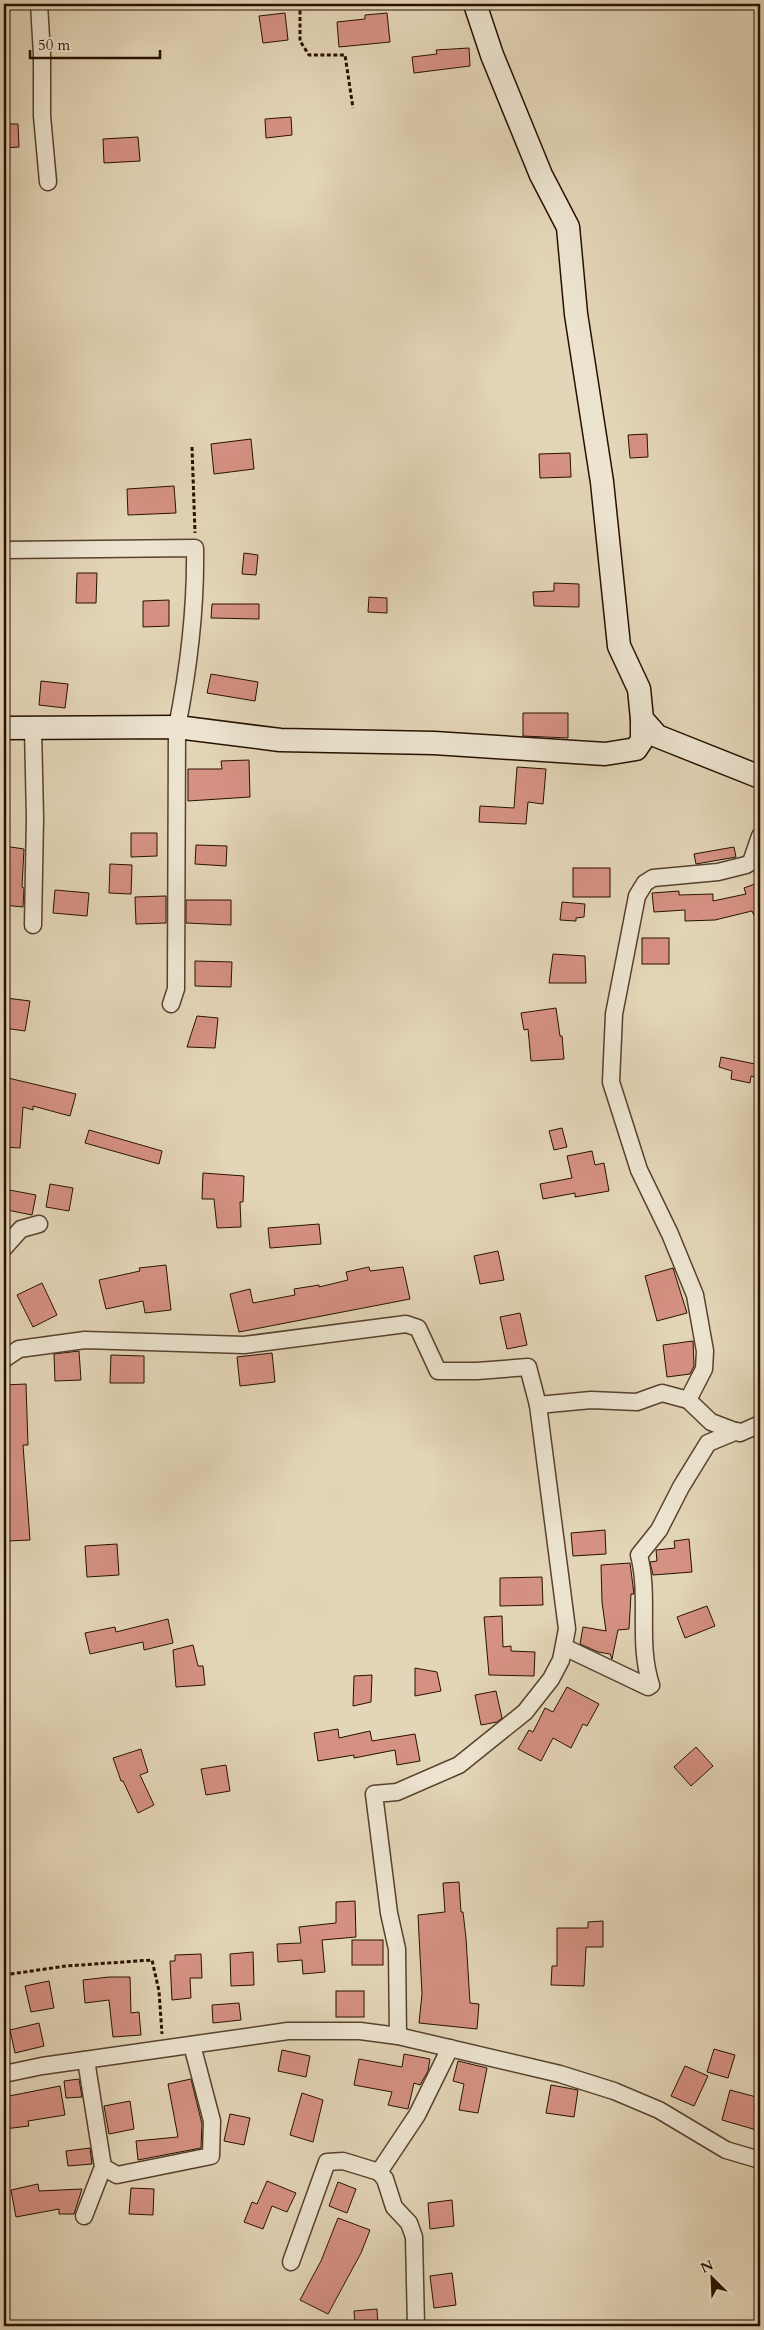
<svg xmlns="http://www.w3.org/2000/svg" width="764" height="2330" viewBox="0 0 764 2330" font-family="Cardo,serif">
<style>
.building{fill:#d59182;stroke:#281100}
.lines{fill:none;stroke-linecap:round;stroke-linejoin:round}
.street-casing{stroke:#57422e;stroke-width:19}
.secondary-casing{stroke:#281100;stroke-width:25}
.path{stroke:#281100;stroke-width:3;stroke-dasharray:4 2.5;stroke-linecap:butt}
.street{stroke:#ede4d0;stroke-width:16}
.secondary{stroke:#ede4d0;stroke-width:22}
</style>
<rect width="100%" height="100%" fill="#e3d5b7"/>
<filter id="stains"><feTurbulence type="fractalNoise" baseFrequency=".004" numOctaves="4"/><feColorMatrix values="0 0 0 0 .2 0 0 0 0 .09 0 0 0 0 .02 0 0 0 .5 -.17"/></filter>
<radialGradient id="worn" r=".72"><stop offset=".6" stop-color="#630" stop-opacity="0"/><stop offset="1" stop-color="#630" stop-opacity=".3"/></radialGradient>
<!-- building -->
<g class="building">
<path d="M285,13L288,40L263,43L259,16Z"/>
<path d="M387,13L390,42L339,47L337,22L365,19V15Z"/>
<path d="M469,48L470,66L414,73L412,57L437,54L436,50Z"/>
<path d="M291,117L292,135L266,138L265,119Z"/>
<path d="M4,124H18L19,147L4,148Z"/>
<path d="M138,137L140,161L104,163L103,139Z"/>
<path d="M647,434L648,457L630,458L628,435Z"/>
<path d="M251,439L254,469L214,474L211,444Z"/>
<path d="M570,453L571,477L540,478L539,454Z"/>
<path d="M174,486L176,513L128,515L127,489Z"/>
<path d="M244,553L258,555L256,575L242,574Z"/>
<path d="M77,573H97L96,603H76Z"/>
<path d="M554,583L579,584V607L534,606L533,592L554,591Z"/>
<path d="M369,597L387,598V613L368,612Z"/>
<path d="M169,600V626L143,627V601Z"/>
<path d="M212,604H259V619L211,618Z"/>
<path d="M211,674L258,682L255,701L207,693Z"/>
<path d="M41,681L68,684L65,708L39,705Z"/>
<path d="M523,713H568V738L523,736Z"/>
<path d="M249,760L250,797L188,801V769H222L221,761Z"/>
<path d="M517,767L546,769L543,804L528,802L526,824L479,822L480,806L514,808Z"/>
<path d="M131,833H157V856L131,857Z"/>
<path d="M196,845L227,846L226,866L195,864Z"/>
<path d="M4,846L24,849L22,887L24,888L23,907L4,905Z"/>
<path d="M734,847L736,857L696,864L694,854Z"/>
<path d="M110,864L132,865L131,894L109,893Z"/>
<rect x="573" y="868" width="37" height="29"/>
<path d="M760,882V928L752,911L715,920L685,921V910L654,912L652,893L679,891V895L713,894V901L746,894L744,888Z"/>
<path d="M55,890L89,893L87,916L53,913Z"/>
<path d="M166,896V923L136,924L135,897Z"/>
<path d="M186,900H231V925L186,923Z"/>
<path d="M562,902L585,904L584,917L576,918V921L560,920Z"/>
<rect x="642" y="938" width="27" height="26"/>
<path d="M553,954L585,956L586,983H549Z"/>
<path d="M195,961L232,962L231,987L195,986Z"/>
<path d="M6,998L30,1001L25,1031L4,1028Z"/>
<path d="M556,1008L560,1036H562L564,1059L531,1061L528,1029L524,1030L521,1013Z"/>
<path d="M197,1016L218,1018L215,1048L187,1047Z"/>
<path d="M721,1057L760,1065V1079L751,1076L750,1083L731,1079L732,1071L719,1067Z"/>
<path d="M8,1078L76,1094L70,1116L33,1106V1110L23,1107L20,1148L4,1147V1097Z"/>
<path d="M562,1128L567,1147L554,1150L549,1131Z"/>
<path d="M89,1130L162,1151L159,1164L85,1143Z"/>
<path d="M592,1151L595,1165L604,1163L609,1191L575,1197V1193L543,1199L540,1184L572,1178L567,1156Z"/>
<path d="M203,1173L244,1176L243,1202H240L241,1227L217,1228L214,1199H202Z"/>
<path d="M50,1184L73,1188L69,1211L46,1207Z"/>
<path d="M4,1189L36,1195L32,1215L7,1210L8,1206L4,1205Z"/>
<path d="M319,1224L321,1244L270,1248L268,1228Z"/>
<path d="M498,1251L504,1280L480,1284L474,1256Z"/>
<path d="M166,1265L171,1310L145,1313L143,1301L106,1309L99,1280L140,1271L139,1268Z"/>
<path d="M369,1267L370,1271L403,1267L410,1299L239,1332L230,1294L250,1289L253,1303L295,1295L294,1289L319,1285V1287L348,1280L346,1272Z"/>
<path d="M673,1268L687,1313L657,1321L645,1276Z"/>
<path d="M42,1283L57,1315L33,1327L17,1295Z"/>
<path d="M520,1313L527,1345L507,1349L500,1317Z"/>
<path d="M693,1341L694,1366L690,1374L667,1377L663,1345Z"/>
<path d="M79,1351L81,1380L55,1381L54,1354Z"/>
<path d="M272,1353L275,1382L240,1386L237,1357Z"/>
<path d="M111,1355L144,1356V1383H110Z"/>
<path d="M26,1384L28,1445H23L30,1540L8,1541L7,1511L4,1512V1385Z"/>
<path d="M605,1530L606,1554L573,1556L571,1533Z"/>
<path d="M689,1539L692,1572L653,1575L650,1562L657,1561L656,1550L675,1548L674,1541Z"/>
<path d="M117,1544L119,1575L87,1577L85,1546Z"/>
<path d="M630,1563L634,1594H631L629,1629L618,1630L612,1659L610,1654L598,1652L580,1644L583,1627L606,1631L602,1602L601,1565Z"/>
<path d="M542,1577L543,1605L500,1606V1578Z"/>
<path d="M707,1606L715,1626L685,1638L677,1617Z"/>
<path d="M502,1616L503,1647L511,1646V1651L535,1652L534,1676L489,1675L484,1617Z"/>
<path d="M168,1619L173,1643L144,1650L143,1642L90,1654L85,1633L115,1627L116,1632Z"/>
<path d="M193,1645L198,1666H203L205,1685L176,1687L173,1650Z"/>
<path d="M415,1668L437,1672L441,1691L415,1696Z"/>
<path d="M372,1675L371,1702L353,1706L354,1676Z"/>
<path d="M567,1687L599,1704L587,1726L583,1724L571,1748L553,1738L541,1761L518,1749L529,1730L533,1732L545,1708L553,1712Z"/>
<path d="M496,1691L502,1718L497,1722L481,1725L475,1695Z"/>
<path d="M338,1729L339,1738L370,1731L372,1741L415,1734L420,1761L397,1765L395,1750L354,1758V1755L318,1761L314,1733Z"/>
<path d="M696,1747L713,1766L691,1786L674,1767Z"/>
<path d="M141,1749L148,1772L140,1775L154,1805L138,1813L123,1781H121L113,1758Z"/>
<path d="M226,1765L230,1791L206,1795L201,1769Z"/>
<path d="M459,1882L461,1912H463L466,1938L470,2003L479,2004L477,2029L419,2023L422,1994L418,1915L445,1912L443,1883Z"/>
<path d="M355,1901L356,1937L322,1940L325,1972L303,1974L302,1960L278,1962L277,1944L301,1943L299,1927L336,1923V1902Z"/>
<path d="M603,1921V1947H586L584,1986L551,1985L552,1966H557V1928H588V1922Z"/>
<rect x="352" y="1940" width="31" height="25"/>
<path d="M253,1952L254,1985L231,1986L230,1954Z"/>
<path d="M201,1954L202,1978H190L191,1998L172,2000L170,1961H175V1955Z"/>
<path d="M109,1977H130L131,2013L139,2012L141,2035L113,2037L109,2000L85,2003L83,1980Z"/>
<path d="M49,1981L54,2008L31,2012L25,1986Z"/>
<rect x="336" y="1991" width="28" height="26"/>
<path d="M239,2003L241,2020L213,2023L212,2005Z"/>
<path d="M39,2023L44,2046L15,2053L10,2030Z"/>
<path d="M714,2049L735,2055L728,2078L707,2072Z"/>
<path d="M282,2050L310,2056L306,2077L278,2071Z"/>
<path d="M404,2054L430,2059L428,2071L420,2085L414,2083L408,2109L388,2105L392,2092L354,2085L359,2059L402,2067Z"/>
<path d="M458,2061L487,2068L478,2113L459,2110L464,2084L453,2081Z"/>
<path d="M685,2066L708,2076L694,2106L671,2096Z"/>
<path d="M79,2079L82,2097L66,2098L64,2081Z"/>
<path d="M191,2079L202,2124L201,2148L138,2160L136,2141L178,2137L168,2084Z"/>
<path d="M551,2085L578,2090L574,2117L546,2113Z"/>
<path d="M60,2086L65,2115L28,2121L29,2126L4,2129V2097Z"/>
<path d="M730,2090L760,2098V2131L722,2120Z"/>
<path d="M302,2093L323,2100L313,2142L290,2135Z"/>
<path d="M130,2101L134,2129L109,2134L104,2106Z"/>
<path d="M230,2114L250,2118L244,2145L224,2141Z"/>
<path d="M90,2148L92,2164L68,2166L66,2151Z"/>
<path d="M267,2181L296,2193L287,2212L272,2206L263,2229L244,2222L252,2202L257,2204Z"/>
<path d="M338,2182L356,2189L347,2213L329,2206Z"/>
<path d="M38,2184L39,2191L82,2189L74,2214H59V2209L16,2217L11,2190Z"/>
<path d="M131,2188L154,2189L153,2215L129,2214Z"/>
<path d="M452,2200L454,2226L430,2229L428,2203Z"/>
<path d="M338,2218L370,2230L361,2253L328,2314L300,2300L321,2261Z"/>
<path d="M452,2273L456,2305L434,2308L430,2276Z"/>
<path d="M377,2309L378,2326H355L354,2311Z"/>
</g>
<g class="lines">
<defs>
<g id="street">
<path d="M39,4L42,55V116L48,182"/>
<path d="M4,550L195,548C196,609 189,667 177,727L176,989L171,1004"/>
<path d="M33,925L35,818L33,729"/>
<path d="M4,1248L21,1229L39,1224"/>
<path d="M4,1359L19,1349L85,1340L244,1345L406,1324L418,1328L438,1371H477L528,1367L538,1405L591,1400L637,1402L662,1393L688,1400L711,1422L740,1433L760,1424"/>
<path d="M688,1400L704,1369L705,1351L695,1295L670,1234L639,1170L611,1082L614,1014L637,896L645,883L653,878L718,872L746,865L751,862L760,836"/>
<path d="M564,1647L648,1687L651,1685C637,1642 650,1598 639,1555L659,1530L681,1487L708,1443L737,1431"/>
<path d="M398,2036L397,1949L389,1913L374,1794L397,1792L459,1765L525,1712L551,1679L561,1660L567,1629L538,1405"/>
<path d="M4,2074L42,2066L288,2031H360L398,2036L560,2074L614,2091L659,2110L726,2150L760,2160"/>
<path d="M103,2167L117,2175L211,2156L212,2121L192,2045"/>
<path d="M84,2216L103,2167L86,2060"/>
<path d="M291,2262L327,2162L343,2161L379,2172"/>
<path d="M416,2326L414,2237L409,2223L394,2207L385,2179L379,2172L417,2115L450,2048"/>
</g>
<g id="secondary">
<path d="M475,4L492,55L541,175L568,227L576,314L602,482L619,646L639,689L642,719L657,736L760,777"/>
<path d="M4,728L177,727L280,740L434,743L605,754L636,749L642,740V719"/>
</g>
</defs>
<!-- street casing -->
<use href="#street" class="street-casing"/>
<!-- secondary casing -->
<use href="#secondary" class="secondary-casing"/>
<!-- path -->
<g class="path">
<path d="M300,4V41L309,55H345L353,108"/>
<path d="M192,447L195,533"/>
<path d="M4,1975L66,1966L152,1960L159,1991L162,2034"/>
</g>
<!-- street -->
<use href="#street" class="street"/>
<!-- secondary -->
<use href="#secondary" class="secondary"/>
</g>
<!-- margin -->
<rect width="764" height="2330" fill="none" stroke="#e3d5b7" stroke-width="20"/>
<rect x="5" y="5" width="754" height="2320" fill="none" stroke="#281100" stroke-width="2.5"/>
<rect x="10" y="10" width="744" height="2310" fill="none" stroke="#281100"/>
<!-- north arrow -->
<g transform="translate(712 2278) rotate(336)" stroke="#ede4d0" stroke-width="4" paint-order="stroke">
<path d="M0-4L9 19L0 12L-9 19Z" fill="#281100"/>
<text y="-8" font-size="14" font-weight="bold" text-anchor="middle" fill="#281100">N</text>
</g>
<!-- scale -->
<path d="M30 50v8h130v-8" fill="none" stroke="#281100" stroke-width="2.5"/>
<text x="38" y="50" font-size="15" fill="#281100" stroke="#ede4d0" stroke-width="4" paint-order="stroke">50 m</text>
<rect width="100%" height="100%" filter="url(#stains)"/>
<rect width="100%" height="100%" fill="url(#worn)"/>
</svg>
